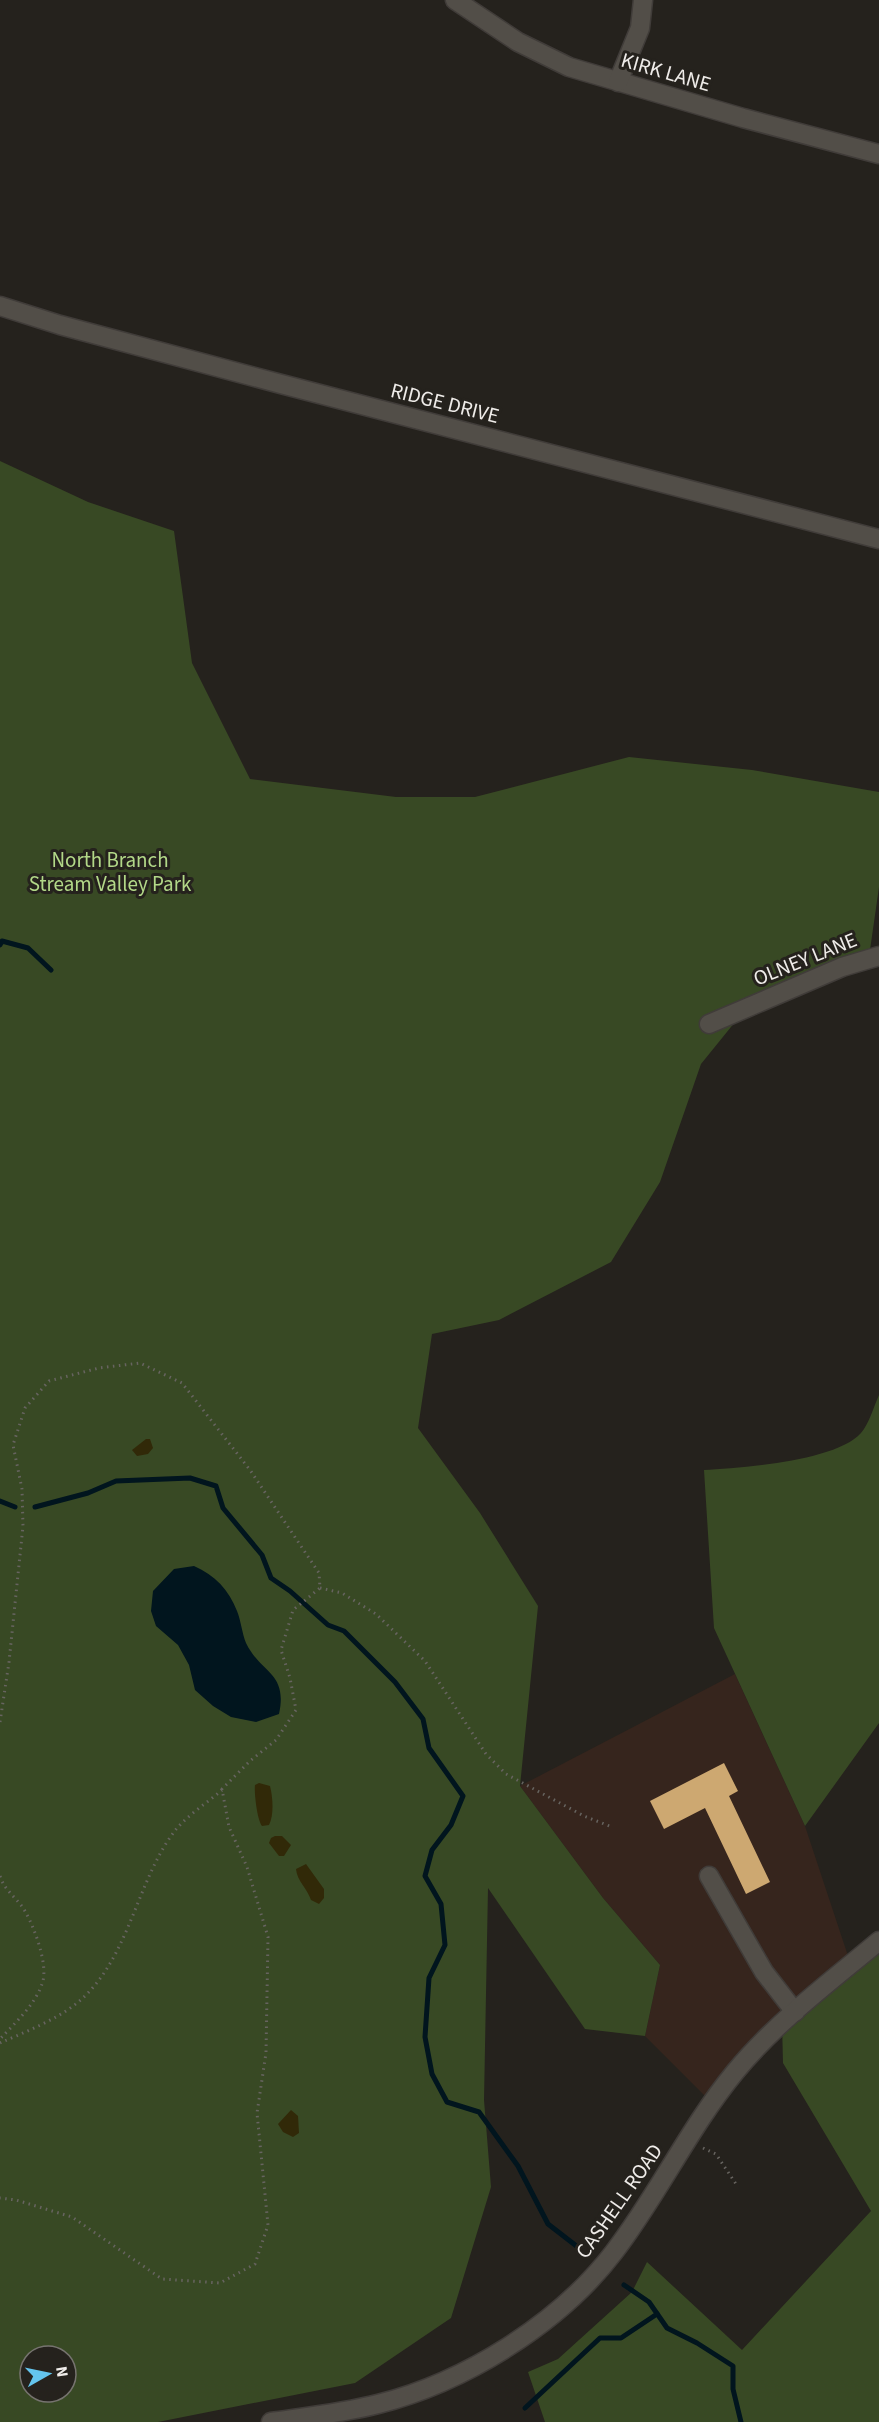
<svg xmlns="http://www.w3.org/2000/svg" width="879" height="2422" viewBox="0 0 879 2422" font-family="'Source Sans 3',sans-serif">
<style>
.industrial{fill:#36251d}
.green{fill:#384924;fill-rule:evenodd}
.sand{fill:#312908}
.water{fill:#01151e}
.lines{fill:none;stroke-linecap:round;stroke-linejoin:round}
.stream{stroke:#01151e;stroke-width:5}
.building{fill:#cda871}
.minor-casing{stroke:#403c39;stroke-width:21}
.path{stroke:#676460;stroke-width:3;stroke-dasharray:1.5 4.5;stroke-linecap:butt}
.minor{stroke:#524e48;stroke-width:18}
.labels{text-anchor:middle;stroke-width:6;stroke-linejoin:round;paint-order:stroke}
.street-label{font-size:21px;fill:#efece9;stroke:#25221d}
.park-label{font-size:21px;fill:#b2d888;stroke:#25221d}
</style>
<rect width="100%" height="100%" fill="#25221d"/>
<!-- industrial -->
<path class="industrial" d="M735,1674L805,1826L851,1965L713,2104L645,2036L660,1965L603,1898L520,1786Z"/>
<!-- green -->
<g class="green">
<path d="M0,461L88,502L174,531L192,663L250,779L396,797H475L629,757L752,770L879,792V887L869,957L748,1006L701,1064L660,1182L611,1262L499,1320L432,1334L418,1428L480,1513L538,1606L520,1786L603,1898L660,1965L645,2036L585,2029L488,1888L484,2100L491,2187L451,2318L355,2383L158,2422H0ZM30,2356H66V2392H30Z"/>
<path d="M879,1395V1723L805,1826L714,1628L704,1470C742,1468 836,1461 861,1433C869,1424 874,1406 879,1395Z"/>
<path d="M879,1941V2422H545L528,2372L558,2359L632,2292L647,2262L742,2350L871,2211L783,2063L782,2022Z"/>
</g>
<!-- sand -->
<g class="sand">
<path d="M146,1439H150L153,1448L148,1454L137,1456L132,1450Z"/>
<path d="M259,1783L270,1786C273,1798 274,1815 269,1825L262,1826C257,1820 254,1792 255,1785Z"/>
<path d="M275,1836H282L291,1845L284,1856H279L269,1843L271,1838Z"/>
<path d="M306,1864L324,1889V1898L319,1904L311,1900C307,1888 297,1881 296,1869Z"/>
<path d="M291,2110L298,2116L299,2133L293,2137L283,2132L278,2124Z"/>
</g>
<!-- water -->
<path class="water" d="M194,1566C215,1575 229,1590 237,1611C241,1621 242,1633 246,1643C261,1674 288,1672 279,1714L256,1722L231,1717L213,1706L195,1690L189,1665L178,1645L156,1626L151,1611L153,1591L174,1569Z"/>
<g class="lines">
<!-- stream -->
<g class="stream">
<path d="M0,945L2,941L28,948L51,970"/>
<path d="M0,1501L15,1507"/>
<path d="M35,1507L88,1493L116,1481L190,1478L216,1486L223,1508L262,1555L271,1578L290,1591L328,1625L344,1631L395,1682L423,1719L429,1748L463,1796L451,1825L432,1850L425,1876L441,1904L445,1945L429,1978L425,2037L432,2074L447,2102L479,2112L518,2166L548,2224L579,2248"/>
<path d="M624,2285L649,2302L667,2328L697,2343L733,2366V2389L741,2422"/>
<path d="M525,2408L600,2338H621L657,2314"/>
</g>
</g>
<!-- building -->
<path class="building" d="M724,1763L738,1791L729,1796L770,1882L746,1894L705,1808L664,1829L650,1801Z"/>
<g class="lines">
<defs>
<g id="minor">
<path d="M455,0L518,42L569,67L743,118L879,154"/>
<path d="M618,82L640,28L643,0"/>
<path d="M0,306L60,325L281,384L879,539"/>
<path d="M709,1024L842,967L879,956"/>
<path d="M709,1876L764,1972L795,2012"/>
<path d="M271,2422C306,2417 343,2413 378,2404C465,2382 559,2324 614,2252C658,2195 689,2128 735,2072C776,2022 830,1982 879,1941"/>
</g>
</defs>
<!-- minor casing -->
<use href="#minor" class="minor-casing"/>
<!-- path -->
<g class="path">
<path d="M320,1588L342,1593L376,1614L425,1661L486,1754L506,1774L584,1816L612,1827"/>
<path d="M0,1722L9,1662L23,1526L22,1489L13,1445L25,1408L49,1381L99,1368L140,1363L182,1383L250,1470L319,1573L320,1588L293,1610L281,1650L290,1678L296,1710L276,1740L250,1761L222,1789L229,1827L247,1867L268,1937L266,2053L257,2113L268,2225L255,2264L220,2283L162,2279L72,2217L16,2200L0,2198"/>
<path d="M0,1876C5,1892 19,1899 26,1913C35,1929 49,1967 42,1984C35,2005 14,2024 0,2039"/>
<path d="M0,2043C25,2032 56,2020 77,2003C129,1961 136,1882 174,1832C186,1816 207,1803 222,1790"/>
<path d="M703,2148L716,2154L738,2187"/>
</g>
<!-- minor -->
<use href="#minor" class="minor"/>
</g>
<g class="labels">
<!-- street labels -->
<g class="street-label">
<text transform="translate(666 72) rotate(16)" y="7">KIRK LANE</text>
<text transform="translate(445 403) rotate(14)" y="7">RIDGE DRIVE</text>
<text transform="translate(805 959) rotate(-22)" y="7">OLNEY LANE</text>
<text transform="translate(619 2201) rotate(-55)" y="7">CASHELL ROAD</text>
</g>
<!-- park labels -->
<g class="park-label">
<text x="110" y="867">North Branch<tspan x="110" dy="24">Stream Valley Park</tspan></text>
</g>
</g>
<!-- north arrow -->
<g transform="translate(48 2374) rotate(81)"><circle r="28" fill="#25221d" stroke="#76736f" stroke-width="1.5"/>
<path d="M0-4.5L10 22L0 15L-10 22Z" fill="#64c5ee"/>
<text y="-9" font-size="16" font-weight="bold" text-anchor="middle" fill="#efece9">N</text>
</g>
</svg>
